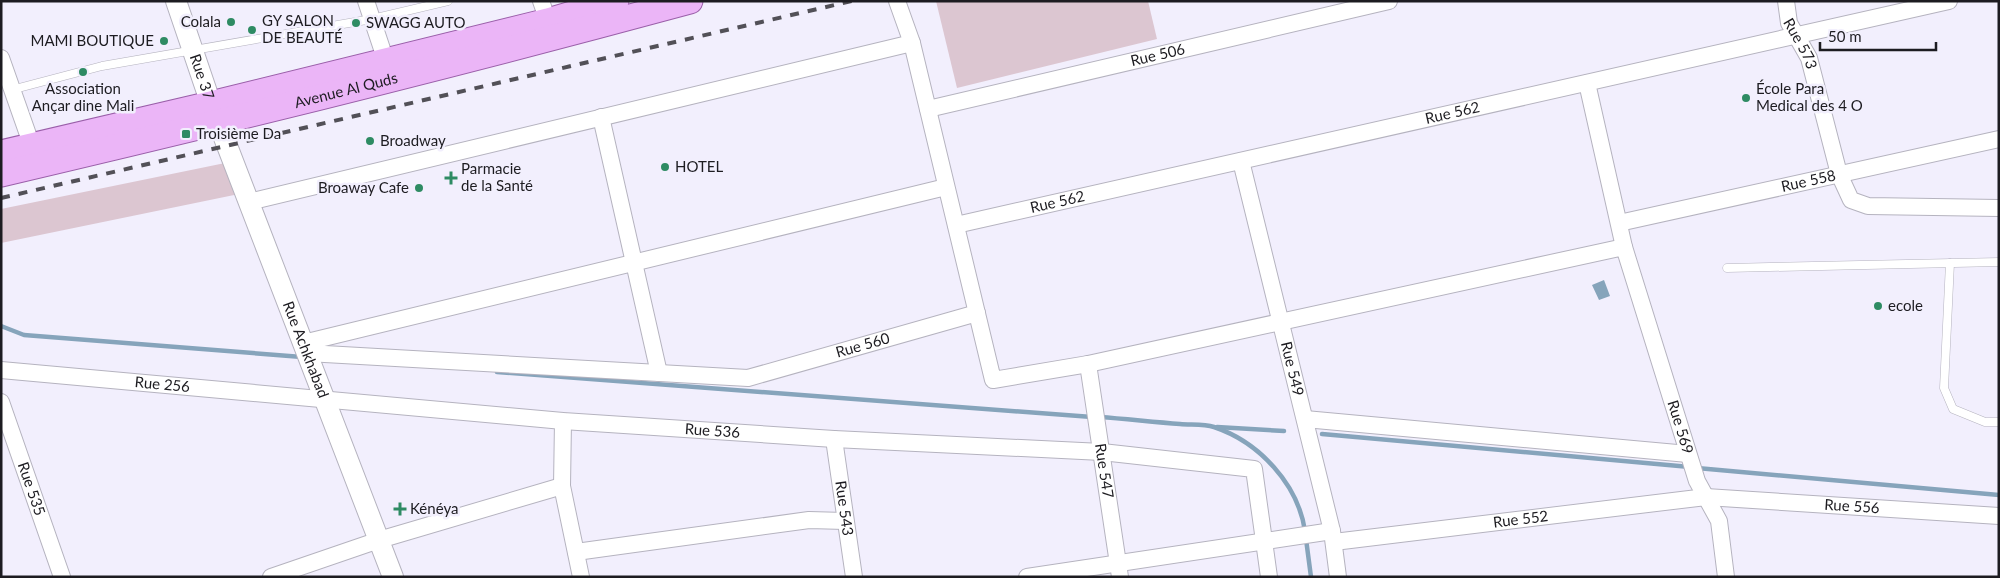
<svg xmlns="http://www.w3.org/2000/svg" width="2000" height="578" viewBox="0 0 2000 578" font-family="Lato,sans-serif">
<style>
.green{fill:#dcc6d1}
.water{fill:#86a4bb}
.lines{fill:none;stroke-linecap:round;stroke-linejoin:round}
.stream{stroke:#86a4bb;stroke-width:4.5}
.service-casing{stroke:#b5b3bf;stroke-width:9}
.minor-casing{stroke:#b5b3bf;stroke-width:18}
.tertiary-casing{stroke:#b5b3bf;stroke-width:22}
.primary-casing{stroke:#9a5fa9;stroke-width:27}
.service{stroke:#fff;stroke-width:8}
.minor{stroke:#fff;stroke-width:16}
.tertiary{stroke:#fff;stroke-width:20}
.primary{stroke:#ebb5f7;stroke-width:25}
.rail{stroke:#525057;stroke-width:4;stroke-dasharray:9 9;stroke-linecap:butt}
.poi-dot{fill:#2e8b63;stroke:#f2effd;stroke-width:2}
.labels{text-anchor:middle;stroke-width:5;stroke-linejoin:round;paint-order:stroke}
.poi-label{font-size:15px;fill:#1d1c21;stroke:#f2effd;text-anchor:start}
.street-label{font-size:15px;fill:#1d1c21;stroke:#f2effd}
</style>
<rect width="100%" height="100%" fill="#f2effd"/>
<!-- green -->
<g class="green">
<path d="M936,1H1148L1157,39L957,88Z"/>
<path d="M230,162L239,194L1,243V209Z"/>
</g>
<!-- water -->
<path class="water" d="M1604,280L1610,296L1599,300L1592,285Z"/>
<g class="lines">
<!-- stream -->
<g class="stream">
<path d="M1,326L24,335L302,357"/>
<path d="M497,372L1092,417"/>
<path d="M1100,417C1127,419 1153,422 1180,424C1191,425 1204,424 1214,427C1259,442 1298,484 1305,531"/>
<path d="M1217,427L1284,431"/>
<path d="M1322,434L1690,467"/>
<path d="M1697,468L1999,495"/>
<path d="M1306,539L1311,577"/>
</g>
<defs>
<g id="service">
<path d="M11,90L102,66L372,19L448,1"/>
<path d="M1950,263L1944,388L1953,409L1985,422H1999"/>
<path d="M1727,268L1999,262"/>
</g>
<g id="minor">
<path d="M366,1L386,61"/>
<path d="M541,1L548,21"/>
<path id="s1" d="M897,1L912,43L993,380L1088,364L1624,247L1697,481L1719,521L1726,577"/>
<path id="s2" d="M1786,1L1789,23L1809,58L1839,174L1851,200L1868,206L1999,208"/>
<path d="M1,58L32,146"/>
<path d="M1587,83L1624,247"/>
<path id="s3" d="M928,109L1389,1"/>
<path d="M601,117L659,373"/>
<path id="s4" d="M1241,161L1332,531L1338,577"/>
<path d="M249,202L912,43"/>
<path id="s5" d="M1619,223L1999,139"/>
<path id="s6" d="M956,225L1949,1"/>
<path d="M303,343L946,187"/>
<path id="s7" d="M307,353L748,378L977,313"/>
<path id="s8" d="M1088,364L1120,577"/>
<path id="s9" d="M1,370L563,421L834,439L1102,452L1254,469L1269,577"/>
<path id="s10" d="M1,402L62,577"/>
<path d="M1305,419L1688,454"/>
<path d="M563,421L562,486L581,577"/>
<path id="s11" d="M834,439L854,577"/>
<path id="s12" d="M1334,542L1706,497L1999,516"/>
<path d="M576,552L809,520L845,521"/>
<path d="M271,577L379,540L562,486"/>
<path d="M1027,577L1332,531"/>
</g>
<g id="tertiary">
<path id="s13" d="M176,1L211,104L393,577"/>
</g>
<g id="primary">
<path d="M1,153L211,104L548,21L616,1"/>
<path id="s14" d="M1,174C232,120 461,63 690,1"/>
</g>
</defs>
<!-- service casing -->
<use href="#service" class="service-casing"/>
<!-- minor casing -->
<use href="#minor" class="minor-casing"/>
<!-- tertiary casing -->
<use href="#tertiary" class="tertiary-casing"/>
<!-- primary casing -->
<use href="#primary" class="primary-casing"/>
<!-- service -->
<use href="#service" class="service"/>
<!-- minor -->
<use href="#minor" class="minor"/>
<!-- tertiary -->
<use href="#tertiary" class="tertiary"/>
<!-- primary -->
<use href="#primary" class="primary"/>
<!-- rail -->
<path class="rail" d="M1,198L852,1"/>
</g>
<!-- markers -->
<g class="poi-dot">
<circle cx="231" cy="22" r="5"/>
<circle cx="356" cy="23" r="5"/>
<circle cx="252" cy="30" r="5"/>
<circle cx="164" cy="41" r="5"/>
<circle cx="83" cy="72" r="5"/>
<circle cx="1746" cy="98" r="5"/>
<rect x="181" y="129" width="10" height="10" rx="2.5"/>
<circle cx="370" cy="141" r="5"/>
<circle cx="665" cy="167" r="5"/>
<path d="M448.5 170.5h5v5h5v5h-5v5h-5v-5h-5v-5h5z"/>
<circle cx="419" cy="188" r="5"/>
<circle cx="1878" cy="306" r="5"/>
<path d="M397.5 501.5h5v5h5v5h-5v5h-5v-5h-5v-5h5z"/>
</g>
<g class="labels">
<!-- poi labels -->
<g class="poi-label">
<text x="262" y="26">GY SALON<tspan x="262" dy="17">DE BEAUTÉ</tspan></text>
<text x="221" y="27" text-anchor="end">Colala</text>
<text x="366" y="28">SWAGG AUTO</text>
<text x="154" y="46" text-anchor="end">MAMI BOUTIQUE</text>
<text x="83" y="94" text-anchor="middle">Association<tspan x="83" dy="17">Ançar dine Mali</tspan></text>
<text x="1756" y="94">École Para<tspan x="1756" dy="17">Medical des 4 O</tspan></text>
<text x="196" y="139">Troisième Da</text>
<text x="380" y="146">Broadway</text>
<text x="675" y="172">HOTEL</text>
<text x="461" y="174">Parmacie<tspan x="461" dy="17">de la Santé</tspan></text>
<text x="409" y="193" text-anchor="end">Broaway Cafe</text>
<text x="1888" y="311">ecole</text>
<text x="410" y="514">Kénéya</text>
</g>
<!-- street labels -->
<g class="street-label">
<text dy="5" stroke="none"><textPath href="#s2" startOffset="46">Rue 573</textPath></text>
<text dy="5" stroke="none"><textPath href="#s3" startOffset="236">Rue 506</textPath></text>
<text dy="5" stroke="none"><textPath href="#s13" startOffset="80">Rue 37</textPath></text>
<text dy="5" stroke="none"><textPath href="#s14" startOffset="355">Avenue Al Quds</textPath></text>
<text dy="5" stroke="none"><textPath href="#s6" startOffset="509">Rue 562</textPath></text>
<text dy="5" stroke="none"><textPath href="#s5" startOffset="194">Rue 558</textPath></text>
<text dy="5" stroke="none"><textPath href="#s6" startOffset="104">Rue 562</textPath></text>
<text dy="5" stroke="none"><textPath href="#s7" startOffset="561">Rue 560</textPath></text>
<text dy="5" stroke="none"><textPath href="#s13" startOffset="372">Rue Achkhabad</textPath></text>
<text dy="5" stroke="none"><textPath href="#s4" startOffset="214">Rue 549</textPath></text>
<text dy="5" stroke="none"><textPath href="#s9" startOffset="162">Rue 256</textPath></text>
<text dy="5" stroke="none"><textPath href="#s1" startOffset="1225">Rue 569</textPath></text>
<text dy="5" stroke="none"><textPath href="#s9" startOffset="714">Rue 536</textPath></text>
<text dy="5" stroke="none"><textPath href="#s8" startOffset="108">Rue 547</textPath></text>
<text dy="5" stroke="none"><textPath href="#s10" startOffset="92">Rue 535</textPath></text>
<text dy="5" stroke="none"><textPath href="#s12" startOffset="521">Rue 556</textPath></text>
<text dy="5" stroke="none"><textPath href="#s11" startOffset="70">Rue 543</textPath></text>
<text dy="5" stroke="none"><textPath href="#s12" startOffset="188">Rue 552</textPath></text>
</g>
</g>
<!-- border -->
<rect width="2000" height="578" fill="none" stroke="#1d1c21" stroke-width="5"/>
<!-- scale -->
<path d="M1820 42v8h116v-8" fill="none" stroke="#1d1c21" stroke-width="2.5"/>
<text x="1828" y="42" font-size="15" fill="#1d1c21" stroke="#f2effd" stroke-width="4" paint-order="stroke">50 m</text>
</svg>
